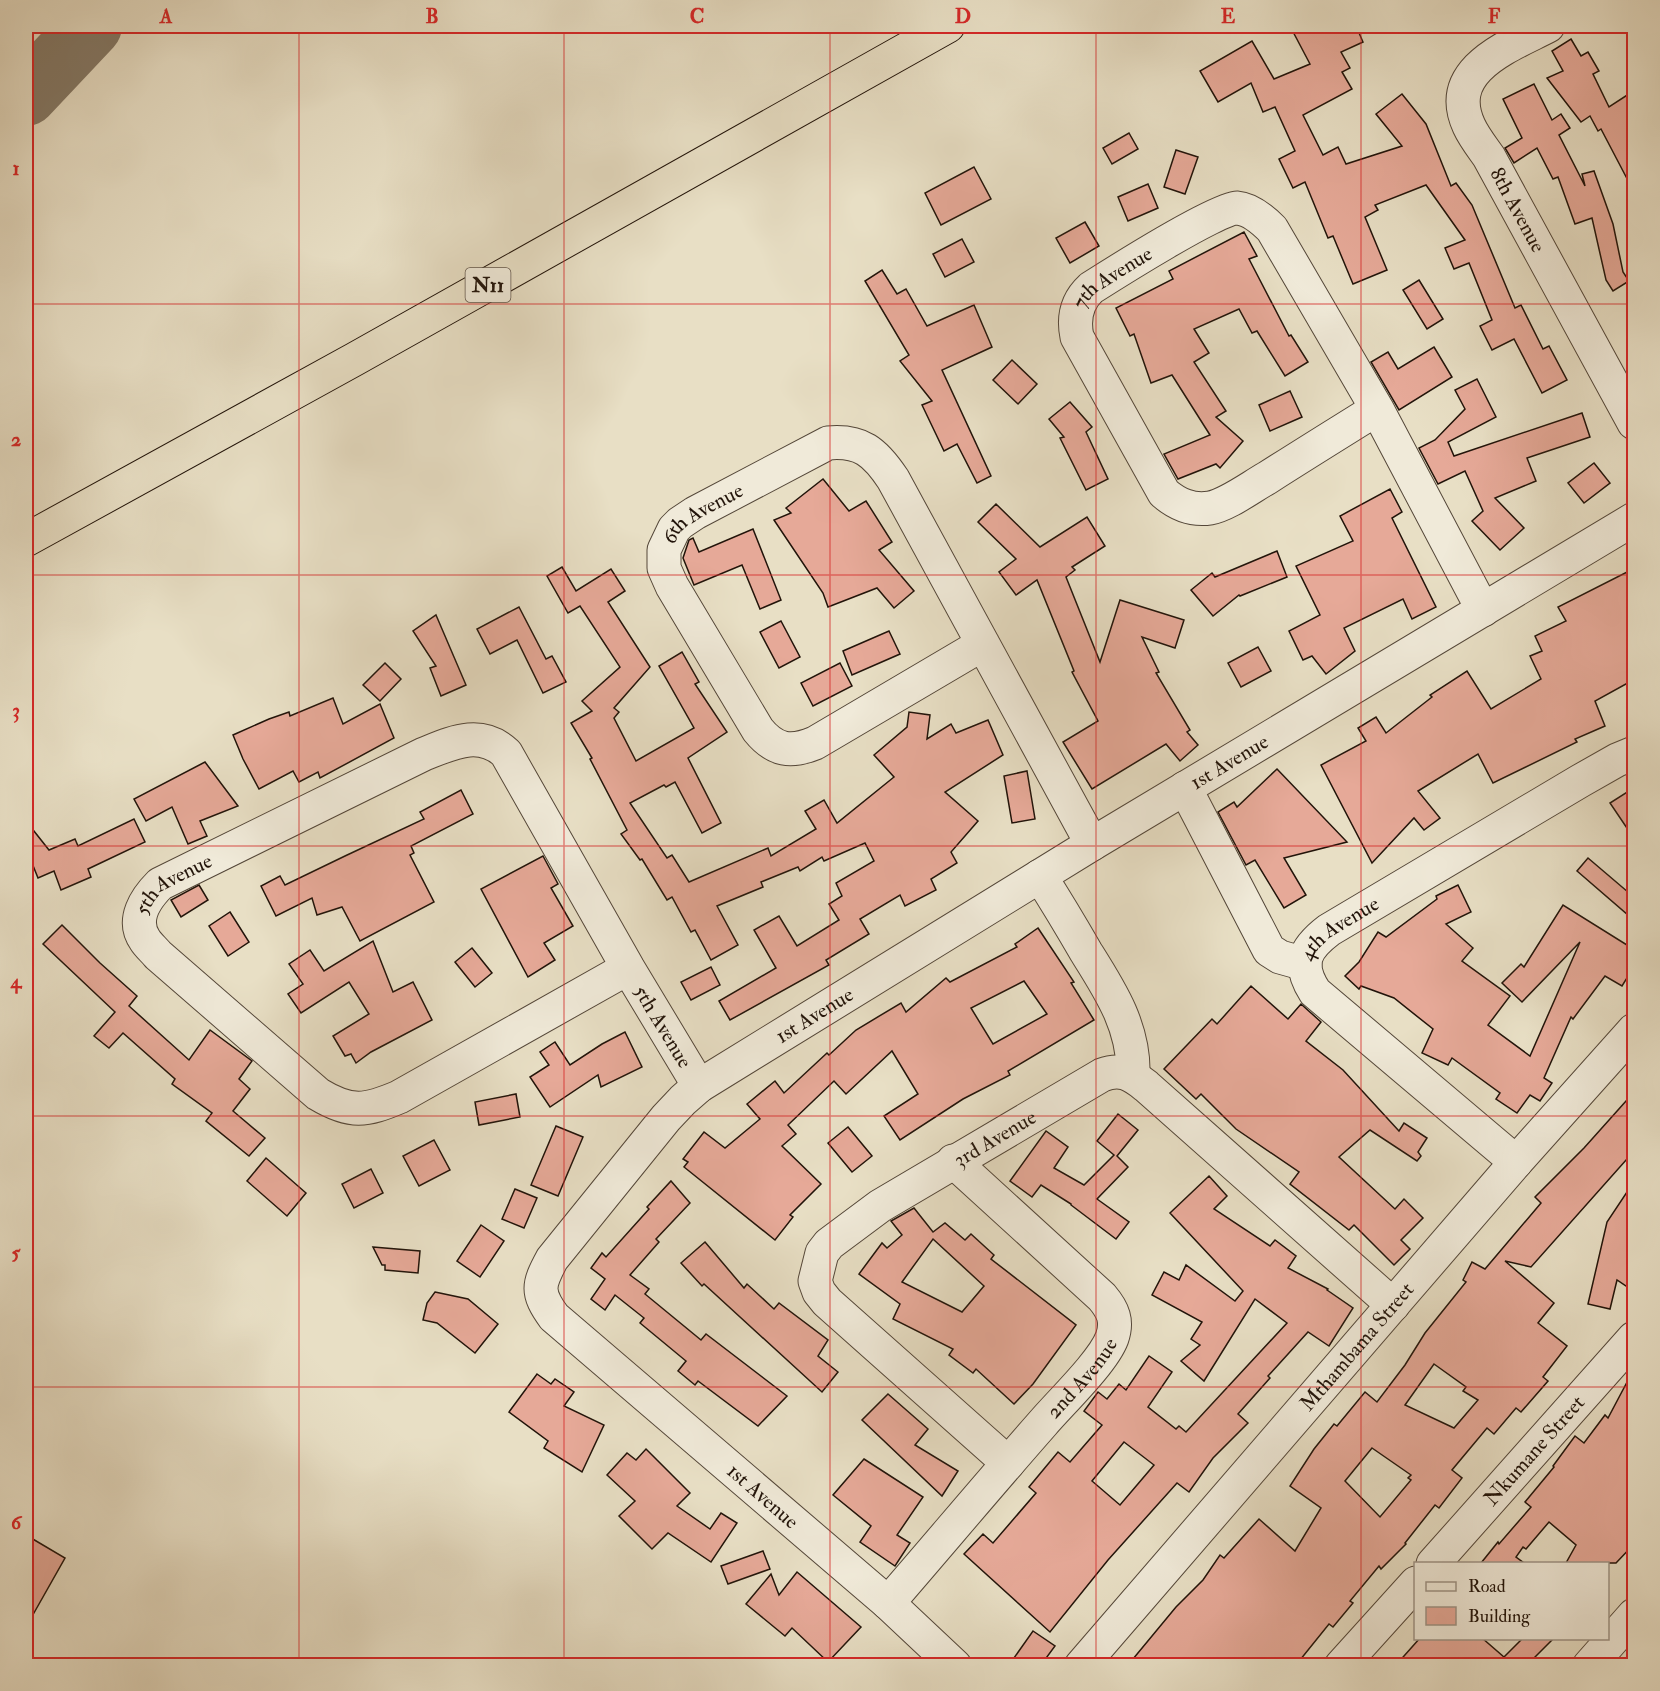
<svg xmlns="http://www.w3.org/2000/svg" width="1660" height="1691" viewBox="0 0 1660 1691" font-family="'IM FELL Double Pica',serif">
<style>
.lines{fill:none;stroke-linecap:round;stroke-linejoin:round}
.taxiway{stroke:#857a68;stroke-width:62}
.building{fill:#e6a998;stroke:#22140a;stroke-width:1.5;fill-rule:evenodd}
.minor-casing{stroke:#544739;stroke-width:35}
.highway-casing{stroke:#22140a;stroke-width:35}
.minor{stroke:#f0ead9;stroke-width:33}
.highway{stroke:#e8dfc5;stroke-width:33}
.grid{fill:none;stroke:#d62828;stroke-width:1.5;stroke-opacity:0.55}
.labels{text-anchor:middle;stroke-width:4.5;stroke-linejoin:round;paint-order:stroke}
.shield{fill:#f0ead9;stroke:#605448;stroke-width:1.5}
.shield-label{font-size:20px;font-weight:bold;fill:#22140a}
.street-label{font-size:21px;fill:#22140a;stroke:#f0ead9}
.neatline{fill:none;stroke:#d62828;stroke-width:2}
.grid-label{font-size:20px;text-anchor:middle;font-weight:bold;fill:#d62828}
</style>
<rect width="100%" height="100%" fill="#e8dfc5"/>
<filter id="stains"><feTurbulence type="fractalNoise" baseFrequency=".00333" numOctaves="4"/><feColorMatrix values="0 0 0 0 .2 0 0 0 0 .09 0 0 0 0 .02 0 0 0 .5 -.17"/></filter>
<radialGradient id="worn" r=".72"><stop offset=".6" stop-color="#630" stop-opacity="0"/><stop offset="1" stop-color="#630" stop-opacity=".3"/></radialGradient>
<g class="lines">
<!-- taxiway -->
<path class="taxiway" d="M26,95L91,26"/>
</g>
<!-- building -->
<g class="building">
<path d="M1290,26H1356L1363,42L1341,52L1350,68L1342,72L1352,89L1303,115L1323,155L1338,147L1346,164L1402,146L1376,114L1402,94L1426,124L1451,186L1456,183L1472,205L1515,308L1521,305L1543,349L1549,346L1567,380L1542,393L1514,339L1492,350L1480,326L1492,320L1469,263L1454,269L1445,248L1465,240L1426,185L1375,205L1378,210L1365,217L1387,270L1353,284L1333,236L1328,238L1305,182L1293,188L1279,159L1295,151L1275,107L1263,112L1251,83L1218,102L1200,71L1252,41L1274,79L1310,64Z"/>
<path d="M1571,39L1581,56L1588,52L1599,71L1593,74L1609,107L1635,90L1634,192L1601,129L1598,131L1590,116L1581,122L1547,78L1563,71L1552,51Z"/>
<path d="M1534,84L1552,120L1561,114L1570,128L1559,135L1585,186L1582,174L1594,171L1613,224L1623,272L1629,281L1613,291L1606,280L1592,218L1575,224L1558,177L1553,179L1537,148L1514,163L1505,148L1522,138L1503,99Z"/>
<path d="M1129,133L1138,149L1112,164L1103,148Z"/>
<path d="M1176,150L1198,157L1185,194L1164,187Z"/>
<path d="M974,167L991,199L941,225L925,193Z"/>
<path d="M1148,184L1158,208L1128,221L1118,197Z"/>
<path d="M1085,222L1099,246L1070,263L1056,238Z"/>
<path d="M1244,232L1257,256L1249,259L1289,336L1291,335L1308,362L1285,376L1257,331L1252,333L1239,309L1194,329L1209,353L1194,362L1226,411L1216,417L1243,441L1220,468L1216,464L1178,479L1164,454L1210,435L1172,375L1151,383L1134,334L1130,336L1116,308L1173,279L1169,271Z"/>
<path d="M962,239L974,262L945,277L933,254Z"/>
<path d="M882,270L897,294L906,289L927,326L974,305L992,347L942,370L991,476L977,483L957,444L944,451L922,405L932,401L900,361L909,355L865,281Z"/>
<path d="M1419,280L1443,319L1427,329L1403,290Z"/>
<path d="M1434,347L1452,377L1399,410L1371,362L1388,352L1398,369Z"/>
<path d="M1012,360L1037,384L1018,404L993,380Z"/>
<path d="M1477,379L1496,417L1448,442L1454,456L1582,413L1590,437L1527,458L1536,481L1495,498L1524,528L1500,550L1472,521L1483,511L1465,471L1438,484L1419,448L1435,440L1465,409L1455,390Z"/>
<path d="M1290,391L1302,417L1270,431L1259,405Z"/>
<path d="M1070,402L1092,427L1086,432L1108,479L1086,490L1060,438L1064,437L1049,419Z"/>
<path d="M1594,463L1610,483L1584,503L1568,483Z"/>
<path d="M823,479L849,511L866,501L892,542L879,550L914,591L894,608L877,588L828,607L823,593L774,520L791,513L786,508Z"/>
<path d="M1390,489L1402,512L1392,518L1436,607L1412,619L1403,599L1344,628L1355,651L1326,674L1312,656L1303,660L1289,631L1320,615L1296,566L1353,541L1340,516Z"/>
<path d="M996,504L1040,547L1087,517L1105,546L1072,567L1075,570L1066,577L1100,662L1120,600L1184,620L1175,648L1142,637L1159,672L1156,673L1190,730L1187,732L1198,745L1180,761L1166,744L1092,789L1063,742L1098,721L1072,672L1074,671L1037,580L1016,595L999,572L1016,559L978,522Z"/>
<path d="M753,529L781,600L760,609L742,565L694,585L683,558L689,540L693,538L699,552Z"/>
<path d="M1277,551L1287,577L1240,596L1239,595L1213,616L1191,590L1212,573L1215,577Z"/>
<path d="M562,567L576,591L611,569L625,591L608,602L650,667L614,708L619,712L614,718L636,761L694,728L659,666L682,652L699,682L695,684L727,732L688,758L721,823L702,833L675,782L666,787L664,785L630,803L667,858L672,855L689,882L768,848L771,856L816,829L805,811L824,800L837,823L894,777L874,755L907,727L909,712L930,715L927,739L951,724L956,733L988,720L1003,755L945,792L978,821L951,852L957,863L931,879L936,890L905,906L900,895L860,919L869,934L826,960L829,965L730,1020L719,1001L776,968L754,930L779,916L797,946L839,920L829,904L842,896L836,883L874,861L865,843L824,861L822,857L800,871L798,867L761,882L763,887L717,906L738,945L711,960L695,930L691,932L672,897L667,900L642,859L640,860L621,834L627,830L590,759L592,758L571,723L592,711L582,701L620,667L580,606L568,613L547,576Z"/>
<path d="M1635,568V679L1595,701L1605,726L1575,739L1577,742L1493,783L1478,754L1418,791L1440,818L1424,830L1414,818L1372,863L1321,765L1366,741L1358,728L1376,717L1386,733L1432,697L1430,695L1467,671L1491,709L1541,679L1530,656L1542,651L1535,636L1566,621L1558,607Z"/>
<path d="M519,607L546,659L552,656L566,682L543,693L517,640L490,654L477,629Z"/>
<path d="M436,615L466,685L441,696L430,668L436,666L413,631Z"/>
<path d="M781,621L800,657L779,668L760,632Z"/>
<path d="M889,631L900,654L852,675L843,651Z"/>
<path d="M1258,647L1271,671L1241,687L1228,663Z"/>
<path d="M385,663L401,679L380,701L363,685Z"/>
<path d="M840,663L852,686L813,706L801,683Z"/>
<path d="M333,698L343,724L380,704L394,738L320,778L318,772L299,782L293,771L259,789L243,759L233,735L269,719L289,712L290,716Z"/>
<path d="M205,762L238,806L200,821L207,836L188,844L172,807L146,821L134,799Z"/>
<path d="M1277,769L1347,842L1284,858L1306,895L1284,908L1255,860L1246,865L1218,812L1234,802L1237,807Z"/>
<path d="M1027,771L1035,819L1012,823L1004,776Z"/>
<path d="M1635,787V840L1610,803Z"/>
<path d="M461,790L473,814L411,846L414,853L410,855L434,902L360,941L342,907L317,915L312,898L276,916L261,886L280,876L285,885L345,856L424,819L420,812Z"/>
<path d="M134,819L145,842L88,869L91,877L61,890L54,871L38,878L26,848V821L49,850L75,839L78,846Z"/>
<path d="M543,856L558,884L551,888L573,926L544,943L555,960L528,977L481,889Z"/>
<path d="M1588,858L1635,898V921L1577,871Z"/>
<path d="M199,885L208,900L181,917L171,900Z"/>
<path d="M1458,885L1471,912L1446,924L1473,948L1462,961L1510,996L1488,1025L1530,1056L1580,942L1522,1002L1502,983L1521,964L1524,967L1563,905L1635,950V965L1622,986L1605,976L1573,1019L1571,1017L1544,1078L1552,1083L1540,1101L1530,1095L1517,1113L1496,1099L1500,1093L1452,1058L1448,1065L1422,1053L1433,1029L1394,998L1361,986L1359,989L1345,976L1359,962L1378,932L1386,937L1437,899L1436,896Z"/>
<path d="M230,912L249,942L228,956L209,926Z"/>
<path d="M62,925L100,963L137,996L129,1006L189,1060L210,1030L252,1061L239,1079L250,1089L233,1111L265,1138L249,1156L206,1121L212,1113L172,1084L175,1079L123,1033L109,1048L94,1036L115,1012L43,944Z"/>
<path d="M1038,928L1074,982L1071,983L1094,1020L1008,1071L1010,1075L963,1099L900,1140L884,1116L918,1094L892,1051L846,1094L834,1081L788,1125L796,1134L782,1146L821,1184L790,1215L793,1217L775,1240L684,1167L688,1162L683,1159L704,1132L725,1148L760,1119L747,1104L775,1081L784,1093L827,1053L829,1055L856,1030L901,1003L906,1012L946,978L950,982L1017,947L1015,944ZM1024,981L1047,1014L993,1044L971,1008Z"/>
<path d="M373,941L393,992L413,982L432,1020L371,1052L356,1063L351,1054L345,1056L333,1036L369,1014L349,982L301,1013L288,994L303,984L289,964L310,950L324,971Z"/>
<path d="M472,948L492,973L475,987L455,962Z"/>
<path d="M711,967L720,985L691,1000L681,982Z"/>
<path d="M1251,986L1288,1019L1301,1004L1321,1022L1306,1041L1343,1070L1399,1131L1404,1123L1427,1138L1418,1152L1421,1156L1417,1161L1370,1130L1339,1157L1395,1209L1404,1199L1423,1218L1401,1240L1410,1249L1394,1265L1354,1225L1349,1230L1290,1184L1299,1172L1236,1129L1201,1094L1196,1099L1164,1069L1212,1019L1217,1024Z"/>
<path d="M625,1032L642,1067L601,1087L598,1075L550,1107L530,1077L549,1065L540,1052L555,1042L570,1065L602,1044Z"/>
<path d="M1635,1091V1150L1531,1267L1505,1261L1554,1303L1538,1323L1567,1346L1543,1377L1548,1381L1521,1412L1516,1408L1494,1434L1487,1428L1452,1470L1462,1478L1439,1508L1435,1505L1405,1543L1406,1544L1381,1569L1379,1566L1350,1601L1353,1603L1333,1627L1329,1624L1296,1665H1128L1176,1607L1203,1580L1220,1555L1224,1558L1259,1519L1295,1551L1321,1508L1290,1486L1314,1449L1334,1424L1337,1426L1365,1392L1377,1402L1405,1365L1425,1333L1466,1282L1463,1280L1472,1262L1485,1269L1541,1203L1535,1197L1584,1148ZM1434,1364L1466,1387L1463,1391L1478,1400L1454,1428L1405,1405ZM1372,1448L1411,1475L1408,1478L1411,1480L1380,1517L1345,1481Z"/>
<path d="M516,1094L520,1117L479,1125L475,1102Z"/>
<path d="M1118,1114L1138,1130L1117,1156L1128,1167L1097,1199L1129,1222L1116,1239L1071,1205V1204L1041,1185L1032,1197L1010,1181L1046,1131L1068,1147L1054,1168L1084,1185L1114,1155L1097,1141Z"/>
<path d="M556,1126L583,1137L558,1196L531,1185Z"/>
<path d="M848,1127L872,1156L852,1172L828,1143Z"/>
<path d="M434,1140L450,1170L419,1186L403,1156Z"/>
<path d="M266,1158L306,1193L287,1216L247,1181Z"/>
<path d="M371,1169L383,1193L354,1208L342,1184Z"/>
<path d="M1209,1176L1227,1196L1214,1209L1270,1246L1275,1240L1296,1256L1288,1268L1328,1289L1327,1290L1353,1308L1329,1346L1308,1332L1268,1376L1270,1378L1238,1414L1248,1423L1213,1458L1189,1492L1177,1483L1108,1560L1050,1632L964,1554L983,1534L993,1543L1036,1493L1029,1487L1058,1452L1070,1462L1102,1425L1084,1411L1098,1392L1107,1399L1119,1384L1126,1390L1149,1356L1172,1372L1148,1407L1176,1429L1179,1426L1186,1432L1287,1323L1255,1299L1204,1381L1181,1361L1200,1345L1191,1339L1202,1322L1152,1295L1164,1272L1179,1280L1186,1265L1235,1301L1243,1291L1170,1213ZM1124,1442L1154,1465L1120,1505L1092,1481Z"/>
<path d="M1635,1180V1292L1617,1280L1610,1309L1588,1304L1607,1222Z"/>
<path d="M671,1181L690,1203L656,1239L659,1242L630,1275L649,1289L645,1294L701,1340L706,1334L787,1396L758,1426L698,1381L695,1385L678,1371L686,1361L640,1323L644,1318L615,1295L605,1310L591,1299L605,1279L591,1268L602,1253L606,1257L649,1209L647,1207Z"/>
<path d="M515,1189L537,1198L524,1228L502,1219Z"/>
<path d="M914,1208L933,1232L945,1223L965,1240L971,1234L994,1255L991,1259L1076,1325L1033,1384L1014,1404L976,1369L973,1373L949,1355L953,1349L893,1319L900,1304L859,1274L882,1243L887,1248L902,1235L891,1221ZM933,1239L984,1286L962,1312L902,1282Z"/>
<path d="M481,1225L504,1241L480,1277L457,1261Z"/>
<path d="M705,1242L744,1288L747,1284L774,1309L779,1303L828,1340L818,1356L838,1372L822,1392L704,1284L702,1286L681,1263Z"/>
<path d="M373,1247L420,1251L418,1273L385,1270V1265H382Z"/>
<path d="M435,1292L468,1299L498,1324L475,1353L437,1323L423,1320L427,1303Z"/>
<path d="M1635,1367V1543L1616,1563H1566L1576,1545L1549,1522L1526,1549L1523,1547L1516,1557L1524,1563H1481L1498,1542L1499,1544L1531,1507L1525,1502L1554,1467L1553,1466L1575,1436L1584,1443L1605,1415L1608,1418Z"/>
<path d="M537,1374L551,1384L555,1379L574,1392L564,1406L604,1425L582,1472L544,1448L548,1441L509,1412Z"/>
<path d="M888,1394L928,1429L915,1445L958,1471L942,1496L862,1420Z"/>
<path d="M646,1449L690,1493L677,1506L710,1529L721,1513L737,1523L711,1562L668,1533L652,1549L619,1516L635,1501L607,1475L627,1453L636,1460Z"/>
<path d="M864,1459L923,1497L897,1535L910,1543L895,1566L860,1542L871,1526L833,1495Z"/>
<path d="M26,1535L65,1558L26,1627Z"/>
<path d="M763,1551L770,1569L728,1584L721,1566Z"/>
<path d="M797,1572L861,1627L828,1662L792,1628L785,1636L746,1604L771,1574L779,1595Z"/>
<path d="M1033,1631L1055,1646L1041,1665H1009Z"/>
<path d="M1420,1638H1482L1504,1657L1523,1638H1554L1527,1665H1396Z"/>
</g>
<g class="lines">
<defs>
<g id="minor">
<path id="s1" d="M1548,26C1510,46 1443,69 1469,126C1474,137 1482,147 1489,157L1634,423"/>
<path id="s2" d="M1377,409C1340,432 1303,455 1267,478C1251,487 1227,505 1210,508C1191,511 1177,504 1164,493L1077,337C1073,318 1077,301 1091,288C1113,274 1219,207 1237,208C1250,209 1263,220 1272,229L1377,409L1483,610"/>
<path id="s3" d="M983,644L815,743C791,753 775,751 758,730L672,586L664,568V550L674,529L680,523L695,513L828,443C861,440 875,452 893,479L1092,844"/>
<path d="M1185,788L1269,950L1280,957L1305,964"/>
<path d="M1040,876C1056,901 1071,926 1086,952C1110,990 1135,1028 1133,1076"/>
<path id="s4" d="M628,968L399,1097C366,1111 351,1114 318,1094L158,955C154,950 148,945 145,940C131,920 146,898 160,884L424,754C452,743 480,729 506,753L628,968L699,1086"/>
<path id="s5" d="M1516,1162L1315,992C1297,964 1304,949 1329,930L1580,781L1617,760L1634,753"/>
<path id="s6" d="M1008,1463L827,1302L819,1292L815,1281L822,1253L829,1244L880,1206L1102,1075C1121,1068 1131,1074 1146,1086L1393,1305"/>
<path id="s7" d="M1433,1564L1634,1338"/>
<path id="s8" d="M888,1603C940,1543 991,1482 1043,1423C1061,1402 1103,1362 1112,1338C1118,1321 1113,1310 1102,1297L953,1161"/>
<path id="s9" d="M955,1666L888,1603L554,1317C536,1292 538,1285 552,1259L666,1118L683,1100L699,1086L1092,844L1634,519"/>
<path id="s10" d="M1081,1666L1516,1162L1634,1030"/>
<path d="M1341,1666L1416,1583"/>
<path d="M1589,1666L1634,1615"/>
</g>
<path id="highway" d="M26,540L355,359L948,26"/>
</defs>
<!-- minor casing -->
<use href="#minor" class="minor-casing"/>
<!-- highway casing -->
<use href="#highway" class="highway-casing"/>
<!-- minor -->
<use href="#minor" class="minor"/>
<!-- highway -->
<use href="#highway" class="highway"/>
</g>
<!-- grid -->
<path class="grid" d="M299,26V1666M564,26V1666M830,26V1666M1096,26V1666M1361,26V1666M26,304H1634M26,575H1634M26,846H1634M26,1116H1634M26,1387H1634"/>
<g class="labels">
<!-- shield labels -->
<rect class="shield" x="465.5" y="268" width="45" height="34" rx="4.5"/>
<g class="shield-label">
<text x="488" y="292">N11</text>
</g>
<!-- street labels -->
<g class="street-label">
<text dy="7" stroke="none"><textPath href="#s1" startOffset="242">8th Avenue</textPath></text>
<text dy="7" stroke="none"><textPath href="#s2" startOffset="500">7th Avenue</textPath></text>
<text dy="7" stroke="none"><textPath href="#s3" startOffset="520">6th Avenue</textPath></text>
<text dy="7" stroke="none"><textPath href="#s9" startOffset="1444">1st Avenue</textPath></text>
<text dy="7" stroke="none"><textPath href="#s4" startOffset="654">5th Avenue</textPath></text>
<text dy="7" stroke="none"><textPath href="#s5" startOffset="345">4th Avenue</textPath></text>
<text dy="7" stroke="none"><textPath href="#s9" startOffset="958">1st Avenue</textPath></text>
<text dy="7" stroke="none"><textPath href="#s4" startOffset="1341">5th Avenue</textPath></text>
<text dy="7" stroke="none"><textPath href="#s6" startOffset="504">3rd Avenue</textPath></text>
<text dy="7" stroke="none"><textPath href="#s10" startOffset="422">Mthambama Street</textPath></text>
<text dy="7" stroke="none"><textPath href="#s8" startOffset="297">2nd Avenue</textPath></text>
<text dy="7" stroke="none"><textPath href="#s7" startOffset="152">Nkumane Street</textPath></text>
<text transform="translate(763 1496) rotate(41)" y="7">1st Avenue</text>
</g>
</g>
<!-- margin -->
<rect width="1660" height="1691" fill="none" stroke="#e8dfc5" stroke-width="66"/>
<!-- legend -->
<rect x="1414" y="1562" width="195" height="78" fill="#f0ead9" stroke="#9e9486" stroke-width="1.5"/>
<rect x="1426" y="1582" width="30" height="9" fill="#f0ead9" stroke="#9e9486" stroke-width="1.5"/>
<text x="1468" y="1592" font-size="18" fill="#22140a">Road</text>
<rect x="1426" y="1607" width="30" height="18" fill="#e6a998" stroke="#9e9486" stroke-width="1.5"/>
<text x="1468" y="1622" font-size="18" fill="#22140a">Building</text>
<rect x="33" y="33" width="1594" height="1625" class="neatline"/>
<g class="grid-label">
<text x="166" y="23">A</text>
<text x="432" y="23">B</text>
<text x="697" y="23">C</text>
<text x="963" y="23">D</text>
<text x="1228" y="23">E</text>
<text x="1494" y="23">F</text>
<text x="16" y="175">1</text>
<text x="16" y="446">2</text>
<text x="16" y="717">3</text>
<text x="16" y="988">4</text>
<text x="16" y="1259">5</text>
<text x="16" y="1529">6</text>
</g>
<rect width="100%" height="100%" filter="url(#stains)"/>
<rect width="100%" height="100%" fill="url(#worn)"/>
</svg>
